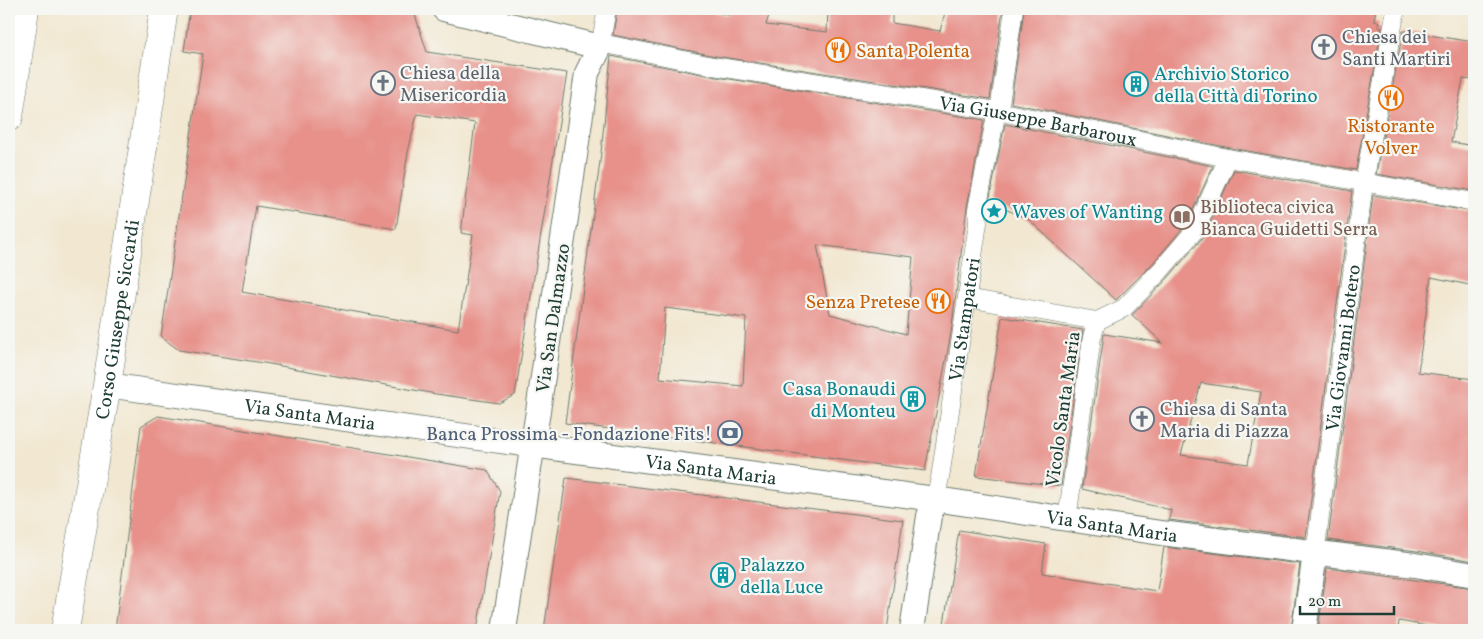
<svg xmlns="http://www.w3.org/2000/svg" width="1483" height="639" viewBox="0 0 1483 639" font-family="Vollkorn,serif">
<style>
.building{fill:#e7918a;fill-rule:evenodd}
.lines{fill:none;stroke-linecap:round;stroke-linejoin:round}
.pedestrian-casing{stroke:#69796b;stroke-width:19}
.minor-casing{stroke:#69796b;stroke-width:26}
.tertiary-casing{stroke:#69796b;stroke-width:29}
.pedestrian{stroke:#fff;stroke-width:18}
.minor{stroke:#fff;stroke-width:24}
.tertiary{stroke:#fff;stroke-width:28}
.labels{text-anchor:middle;stroke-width:4.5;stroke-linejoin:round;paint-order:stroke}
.worship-label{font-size:19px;fill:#5b616d;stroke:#f6f6f2;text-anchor:start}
.food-label{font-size:19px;fill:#c56008;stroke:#f6f6f2;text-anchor:start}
.culture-label{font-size:19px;fill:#0d838f;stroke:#f6f6f2;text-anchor:start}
.street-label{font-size:19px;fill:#1f3d34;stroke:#f6f6f2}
.education-label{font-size:19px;fill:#785e54;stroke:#f6f6f2;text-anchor:start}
.service-label{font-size:19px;fill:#4e5e75;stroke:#f6f6f2;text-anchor:end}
</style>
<rect width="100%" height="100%" fill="#f6f6f2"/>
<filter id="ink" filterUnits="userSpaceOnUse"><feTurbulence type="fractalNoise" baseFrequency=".02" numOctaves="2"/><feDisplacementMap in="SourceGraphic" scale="10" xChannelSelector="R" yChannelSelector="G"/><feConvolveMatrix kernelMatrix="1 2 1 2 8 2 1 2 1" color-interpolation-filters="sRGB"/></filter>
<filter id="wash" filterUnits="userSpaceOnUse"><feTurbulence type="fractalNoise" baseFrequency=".0096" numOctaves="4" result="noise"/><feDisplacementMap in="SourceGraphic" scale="20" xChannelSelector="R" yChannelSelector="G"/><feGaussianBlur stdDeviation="1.12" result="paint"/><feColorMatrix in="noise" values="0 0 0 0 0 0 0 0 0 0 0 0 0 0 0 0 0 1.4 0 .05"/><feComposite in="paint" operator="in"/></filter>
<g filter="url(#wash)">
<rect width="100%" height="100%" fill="#f2e8d2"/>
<g id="blocks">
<!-- building -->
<g class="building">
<path d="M190,9H413L427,52L567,73L515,395L499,403L436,394L270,364L179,350L161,337L203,54L184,51ZM417,114L475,123L461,233L473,235L458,330L242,292L256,206L396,229L408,152Z"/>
<path d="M617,9H700L729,15V9H771L766,25L827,32L828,9H892V23L940,31L946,9H1003L990,99L715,56L613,35Z"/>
<path d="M1024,9H1376L1374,21L1379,22L1378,27L1382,28L1356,170L1230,148L1011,103Z"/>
<path d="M1403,31L1474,42V80L1463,79L1451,142L1474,146V191L1376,174Z"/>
<path d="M611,56L711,76L984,120L967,207L951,333L925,471L565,423L600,162ZM817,245L913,257L906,334L830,314ZM665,308L746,318L743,386L660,378Z"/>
<path d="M1005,124L1213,166L1187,223L1152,264L1116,300L1028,219L989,202Z"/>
<path d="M1234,170L1352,191L1306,537L1169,520L1171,510L1082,489L1104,334L1163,343L1132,315L1168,278L1204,236ZM1201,383L1261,392L1248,464L1181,455Z"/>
<path d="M1373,195L1474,212V286L1431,277L1418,372L1474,379V561L1417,551L1328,540Z"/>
<path d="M1002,317L1083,330L1061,486L976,476Z"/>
<path d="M158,416L487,470L500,491L477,630H115L141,426Z"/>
<path d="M566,478L903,520L887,630H544Z"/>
<path d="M959,530L1046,544L1042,573L1157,591L1164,547L1300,564L1291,630H943Z"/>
<path d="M1327,568L1474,588V630H1449L1399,621L1398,630H1318Z"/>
</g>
</g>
</g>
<g filter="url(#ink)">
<use href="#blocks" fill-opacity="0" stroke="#69796b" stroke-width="1"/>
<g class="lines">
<defs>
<g id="pedestrian">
<path id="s1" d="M601,43L713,66L997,111L1228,158L1474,202"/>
<path d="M600,47L607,9"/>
<path d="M967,298L1097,321"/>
<path id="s2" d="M935,499L940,478L978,223L977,209L997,111L1000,104L1014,9"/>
<path d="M1067,520L1092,337L1097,321L1124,308L1160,271L1196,229L1228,158"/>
<path id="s3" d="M1315,554L1364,183L1396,9"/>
</g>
<g id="minor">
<path d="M444,9L600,47L587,73L538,411L504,630"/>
<path id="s4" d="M107,385L493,440L935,499L1161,533L1415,565L1474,575"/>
<path d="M912,630L929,516L935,499"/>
<path d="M1304,630L1315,554"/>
</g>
<g id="tertiary">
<path d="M9,117L25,9"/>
<path id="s5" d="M65,630L107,385L164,9"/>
</g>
</defs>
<!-- pedestrian casing -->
<use href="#pedestrian" class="pedestrian-casing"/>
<!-- minor casing -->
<use href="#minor" class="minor-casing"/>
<!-- tertiary casing -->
<use href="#tertiary" class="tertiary-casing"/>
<!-- pedestrian -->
<use href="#pedestrian" class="pedestrian"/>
<!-- minor -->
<use href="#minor" class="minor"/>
<!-- tertiary -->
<use href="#tertiary" class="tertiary"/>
</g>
</g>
<!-- icons -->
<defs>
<symbol id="church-ring" viewBox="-11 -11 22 22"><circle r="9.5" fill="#f6f6f2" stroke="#6b7280" stroke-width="1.5"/><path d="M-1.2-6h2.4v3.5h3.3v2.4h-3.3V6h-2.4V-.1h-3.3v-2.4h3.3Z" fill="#6b7280"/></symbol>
<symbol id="restaurant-ring" viewBox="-11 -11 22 22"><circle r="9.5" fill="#f6f6f2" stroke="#e8710a" stroke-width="1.5"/><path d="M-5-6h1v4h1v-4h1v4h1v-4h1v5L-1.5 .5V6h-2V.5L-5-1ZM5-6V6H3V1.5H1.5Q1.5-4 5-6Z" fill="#e8710a"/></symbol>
<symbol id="building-ring" viewBox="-11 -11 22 22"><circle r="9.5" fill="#f6f6f2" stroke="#0f9aa8" stroke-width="1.5"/><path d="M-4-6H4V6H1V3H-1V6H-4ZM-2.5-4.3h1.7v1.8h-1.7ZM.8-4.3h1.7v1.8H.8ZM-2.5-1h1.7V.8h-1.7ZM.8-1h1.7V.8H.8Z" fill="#0f9aa8"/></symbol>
<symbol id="sight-ring" viewBox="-11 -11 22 22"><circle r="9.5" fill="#f6f6f2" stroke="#0f9aa8" stroke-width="1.5"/><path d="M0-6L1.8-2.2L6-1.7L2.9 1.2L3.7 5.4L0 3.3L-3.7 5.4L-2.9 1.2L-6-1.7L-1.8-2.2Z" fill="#0f9aa8"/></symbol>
<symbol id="library-ring" viewBox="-11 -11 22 22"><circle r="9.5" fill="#f6f6f2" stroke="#8d6e63" stroke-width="1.5"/><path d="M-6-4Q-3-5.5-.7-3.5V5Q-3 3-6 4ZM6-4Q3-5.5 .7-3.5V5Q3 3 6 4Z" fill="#8d6e63"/></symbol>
<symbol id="bank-ring" viewBox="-11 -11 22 22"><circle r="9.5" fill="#f6f6f2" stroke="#5c6f8a" stroke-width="1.5"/><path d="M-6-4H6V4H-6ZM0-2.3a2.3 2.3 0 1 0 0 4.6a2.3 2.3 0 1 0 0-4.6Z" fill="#5c6f8a"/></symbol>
</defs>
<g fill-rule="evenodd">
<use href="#church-ring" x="1310" y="33" width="28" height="28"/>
<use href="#restaurant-ring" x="824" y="36" width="28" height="28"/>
<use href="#church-ring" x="369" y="69" width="28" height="28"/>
<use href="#building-ring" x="1122" y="70" width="28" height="28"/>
<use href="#restaurant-ring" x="1377" y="84" width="28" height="28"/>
<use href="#sight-ring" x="980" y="197" width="28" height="28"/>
<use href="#library-ring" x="1168" y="203" width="28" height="28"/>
<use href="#restaurant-ring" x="924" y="287" width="28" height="28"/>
<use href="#building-ring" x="899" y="385" width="28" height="28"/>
<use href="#church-ring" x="1128" y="405" width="28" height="28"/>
<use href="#bank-ring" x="716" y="419" width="28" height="28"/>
<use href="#building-ring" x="709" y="561" width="28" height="28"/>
</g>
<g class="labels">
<!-- worship labels -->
<g class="worship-label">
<text x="1342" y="43">Chiesa dei<tspan x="1342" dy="22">Santi Martiri</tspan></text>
<text x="400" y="79">Chiesa della<tspan x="400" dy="22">Misericordia</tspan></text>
<text x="1160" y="415">Chiesa di Santa<tspan x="1160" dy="22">Maria di Piazza</tspan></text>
</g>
<!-- food labels -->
<g class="food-label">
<text x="856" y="57">Santa Polenta</text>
<text x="1391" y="132" text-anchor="middle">Ristorante<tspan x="1391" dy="22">Volver</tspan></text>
<text x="920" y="308" text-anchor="end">Senza Pretese</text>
</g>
<!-- culture labels -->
<g class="culture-label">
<text x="1154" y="80">Archivio Storico<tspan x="1154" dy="22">della Città di Torino</tspan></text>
<text x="1012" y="218">Waves of Wanting</text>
<text x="896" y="395" text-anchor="end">Casa Bonaudi<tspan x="896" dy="22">di Monteu</tspan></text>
<text x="740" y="571">Palazzo<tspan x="740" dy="22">della Luce</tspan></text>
</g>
<!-- street labels -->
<g class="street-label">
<text dy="7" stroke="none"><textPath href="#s1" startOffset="444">Via Giuseppe Barbaroux</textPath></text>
<text transform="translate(552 318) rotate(-82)" y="7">Via San Dalmazzo</text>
<text dy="7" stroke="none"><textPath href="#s2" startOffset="182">Via Stampatori</textPath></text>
<text dy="7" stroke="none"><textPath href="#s5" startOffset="315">Corso Giuseppe Siccardi</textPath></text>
<text dy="7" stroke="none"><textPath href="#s3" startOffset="208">Via Giovanni Botero</textPath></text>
<text transform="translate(1062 409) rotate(-82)" y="7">Vicolo Santa Maria</text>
<text dy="7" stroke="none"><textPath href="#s4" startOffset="205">Via Santa Maria</textPath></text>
<text dy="7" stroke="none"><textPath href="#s4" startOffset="610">Via Santa Maria</textPath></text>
<text dy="7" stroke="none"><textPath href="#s4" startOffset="1015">Via Santa Maria</textPath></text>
</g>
<!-- education labels -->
<g class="education-label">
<text x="1200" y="213">Biblioteca civica<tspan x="1200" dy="22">Bianca Guidetti Serra</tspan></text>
</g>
<!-- service labels -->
<g class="service-label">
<text x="712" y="440">Banca Prossima - Fondazione Fits!</text>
</g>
</g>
<!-- margin -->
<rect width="1483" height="639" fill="none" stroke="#f6f6f2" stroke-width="30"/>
<!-- scale -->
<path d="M1300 606v8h94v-8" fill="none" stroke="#1f3d34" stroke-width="2.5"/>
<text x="1308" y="606" font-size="15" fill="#1f3d34" stroke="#f6f6f2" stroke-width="4" paint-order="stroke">20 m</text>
</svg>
